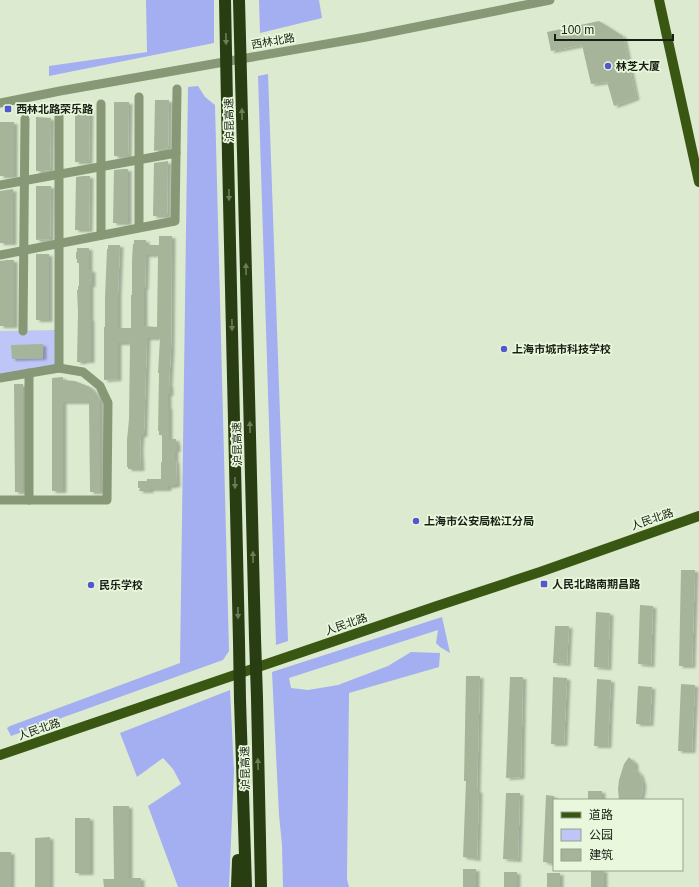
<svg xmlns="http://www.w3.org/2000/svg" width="699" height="887" viewBox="0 0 699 887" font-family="Arial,'Noto Sans SC',sans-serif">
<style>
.green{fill:#bdc6f6}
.forest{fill:#a3aff1}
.building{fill:#a6b59a;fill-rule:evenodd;filter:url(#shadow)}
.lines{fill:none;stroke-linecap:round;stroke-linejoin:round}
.minor{stroke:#869876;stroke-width:9}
.major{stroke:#395712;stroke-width:10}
.highway{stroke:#283d11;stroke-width:12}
.highway-bridge{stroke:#283d11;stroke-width:12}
.oneway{fill:#6c7e58}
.poi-dot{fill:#5358cf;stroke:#e9f8dc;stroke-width:1.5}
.labels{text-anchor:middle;stroke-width:3.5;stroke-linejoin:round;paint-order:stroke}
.street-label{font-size:11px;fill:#191f15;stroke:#e9f8dc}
.poi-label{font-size:11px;font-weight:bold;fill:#191f15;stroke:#e9f8dc;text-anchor:start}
</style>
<defs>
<filter id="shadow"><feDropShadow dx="3.5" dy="2" stdDeviation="1" flood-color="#0004"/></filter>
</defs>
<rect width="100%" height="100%" fill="#dcebcf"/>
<!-- green -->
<path class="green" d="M59,330V368L0,378V331Z"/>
<!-- forest -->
<g class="forest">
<path d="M146,0H214V43L49,76V66L147,52Z"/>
<path d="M259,0H319L322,18L260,33Z"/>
<path d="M268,74L288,641L276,645L258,76Z"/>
<path d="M198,86L205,97L215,105L229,651L223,660L11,736L7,728L10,726L180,663L188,87Z"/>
<path d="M442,617L450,653L440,647L436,643L438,630L289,678L291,688L308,690L338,685L388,666L411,652L440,653L439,667L349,693L347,879L349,887H283L282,845L279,815L272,672Z"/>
<path d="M230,690L234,771L229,887H178L148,806L181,784L173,769L163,758L137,777L120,733Z"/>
</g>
<!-- building -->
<g class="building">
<path d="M599,21L623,36L636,98L614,106L607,82L591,84L582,45L551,51L547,32Z"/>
<path d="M155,100H169L168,148L154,151Z"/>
<path d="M114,102H129L128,156H114Z"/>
<path d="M75,108H90L89,162H75Z"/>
<path d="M36,117L51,118L50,170L41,171H36Z"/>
<rect x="0" y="122" width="14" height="54"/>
<path d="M168,161L167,216H153L154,163Z"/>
<path d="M123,169H128V223H113L114,170Z"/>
<path d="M83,176H90L89,230H75L76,177Z"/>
<path d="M36,186H51L50,239L36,240Z"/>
<path d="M13,189V243H0V191Z"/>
<path d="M159,236H172L171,350L169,385L170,386V394H168V407H169V439H176V443H177V450H175V461H176L177,485H174V486H168V489H150V491H139L140,488H138V481H147V479H161V462H162V435H159V431H158L159,373H158L160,338H147L144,431V435H141L140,448L141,469H128V467H127V440L129,419L130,343H118V379L104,380V327H105V298L107,249H108V245H120L118,293V328H131V295H132V260L133,244H134V240H146V245H159ZM146,255H158L157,327L144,326V288H145Z"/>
<path d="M77,248H89V270H92V285H90V319H91V361H84L83,362H77L78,312L77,290H78V286H79V263H77V259H76V252H77Z"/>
<rect x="36" y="254" width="13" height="66"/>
<path d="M7,260H14V326H0V261Z"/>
<path d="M43,344V358L12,359L11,345Z"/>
<path d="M63,377V380L75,381L90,387L96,393L100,400V492H90L89,402H63V491H52V378Z"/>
<path d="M14,384H23V492H15Z"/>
<path d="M681,570H695L692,666H679Z"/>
<path d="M640,605L653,606L651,665L638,664Z"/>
<path d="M596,612L610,613L608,668L594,667Z"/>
<path d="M555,626H569L567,664L553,663Z"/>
<path d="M466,676H480L477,791H479L477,859L463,857L466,781H464Z"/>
<path d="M510,677H523L521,777L506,778Z"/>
<path d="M553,677L567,678L564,744H551Z"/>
<path d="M597,679L611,680L608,746H594Z"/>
<path d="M681,684L695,685L692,751H678Z"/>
<path d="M638,686L652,687L650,724H636Z"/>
<path d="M629,757L635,763V769L640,774L643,784L642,793L640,800H619L618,789L619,780L624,764Z"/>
<rect x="588" y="791" width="14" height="9"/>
<path d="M506,793H520L518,860L503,859Z"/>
<path d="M546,795L554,796V864L547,863V862H543Z"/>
<path d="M113,806H129V878H141V887H104L103,879H114Z"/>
<rect x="75" y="818" width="15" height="55"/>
<path d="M50,837V887H35V838Z"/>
<rect x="0" y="852" width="11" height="35"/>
<rect x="463" y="869" width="13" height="18"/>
<rect x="591" y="870" width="13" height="17"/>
<rect x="504" y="872" width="13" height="15"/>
<rect x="547" y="873" width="13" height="14"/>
</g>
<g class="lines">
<!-- minor -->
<g class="minor">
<path d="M0,103L60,91L366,37L550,0"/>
<path d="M0,185L176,153"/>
<path d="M139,227V97"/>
<path d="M101,235V104"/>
<path d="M0,255L175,221L177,89"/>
<path d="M23,331L25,119"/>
<path d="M29,373V500"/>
<path d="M0,378L59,368V112"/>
<path d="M0,500H107L108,403L100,386L83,372L59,368"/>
</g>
<!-- major -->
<g class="major">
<path d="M659,0L699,182"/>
<path d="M0,755L437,606L540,572L699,516"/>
</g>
<!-- highway -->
<g class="highway">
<path d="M243,153L255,638"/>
<path d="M228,156L239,642"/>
<path d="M257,698L261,887"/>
<path d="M240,700L246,887"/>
<path d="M237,887L238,860"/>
</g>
<!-- highway-bridge -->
<g class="highway-bridge">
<path d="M225,0L228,156"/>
<path d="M239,0L243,153"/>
<path d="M255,638L257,698"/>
<path d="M239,642L240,700"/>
</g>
</g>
<!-- one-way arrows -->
<defs><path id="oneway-solid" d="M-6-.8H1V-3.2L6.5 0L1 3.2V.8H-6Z"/></defs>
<g class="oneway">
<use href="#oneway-solid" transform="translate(226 39) rotate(89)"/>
<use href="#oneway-solid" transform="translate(242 114) rotate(-91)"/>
<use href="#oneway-solid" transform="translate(229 195) rotate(89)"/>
<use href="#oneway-solid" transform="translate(246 269) rotate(-91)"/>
<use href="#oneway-solid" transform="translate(232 325) rotate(89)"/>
<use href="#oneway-solid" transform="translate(250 427) rotate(-91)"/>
<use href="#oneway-solid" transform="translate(235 483) rotate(89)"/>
<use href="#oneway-solid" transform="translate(253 557) rotate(-91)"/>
<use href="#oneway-solid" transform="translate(238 613) rotate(89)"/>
<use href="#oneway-solid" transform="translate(258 764) rotate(-92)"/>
</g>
<!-- markers -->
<g class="poi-dot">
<circle cx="608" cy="66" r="4"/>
<rect x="4" y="105" width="8" height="8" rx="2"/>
<circle cx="504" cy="349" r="4"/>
<circle cx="416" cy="521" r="4"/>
<rect x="540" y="580" width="8" height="8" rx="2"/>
<circle cx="91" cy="585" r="4"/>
</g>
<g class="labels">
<!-- street labels -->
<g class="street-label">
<text transform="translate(273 41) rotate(-10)" y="4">西林北路</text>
<text transform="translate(229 120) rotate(-91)" y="4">沪昆高速</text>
<text transform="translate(237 444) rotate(-91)" y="4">沪昆高速</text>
<text transform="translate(652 519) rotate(-19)" y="4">人民北路</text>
<text transform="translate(346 624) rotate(-19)" y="4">人民北路</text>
<text transform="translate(39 729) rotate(-19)" y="4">人民北路</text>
<text transform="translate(245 768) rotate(-91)" y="4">沪昆高速</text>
</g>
<!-- poi labels -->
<g class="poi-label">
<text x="616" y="70">林芝大厦</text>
<text x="16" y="113">西林北路荣乐路</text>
<text x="512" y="353">上海市城市科技学校</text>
<text x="424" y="525">上海市公安局松江分局</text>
<text x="552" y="588">人民北路南期昌路</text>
<text x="99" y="589">民乐学校</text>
</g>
</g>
<!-- legend -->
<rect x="553" y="799" width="130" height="72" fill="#e9f8dc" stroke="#96a18c"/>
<rect x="561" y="812" width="20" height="6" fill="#395712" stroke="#96a18c"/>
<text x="589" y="819" font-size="12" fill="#191f15">道路</text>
<rect x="561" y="829" width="20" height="12" fill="#bdc6f6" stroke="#96a18c"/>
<text x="589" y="839" font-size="12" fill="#191f15">公园</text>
<rect x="561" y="849" width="20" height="12" fill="#a6b59a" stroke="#96a18c"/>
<text x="589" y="859" font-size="12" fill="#191f15">建筑</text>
<!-- scale -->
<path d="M555 34v6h118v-6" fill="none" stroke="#191f15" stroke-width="2"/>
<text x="561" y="34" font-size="12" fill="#191f15" stroke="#e9f8dc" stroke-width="3" paint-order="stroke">100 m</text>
</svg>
